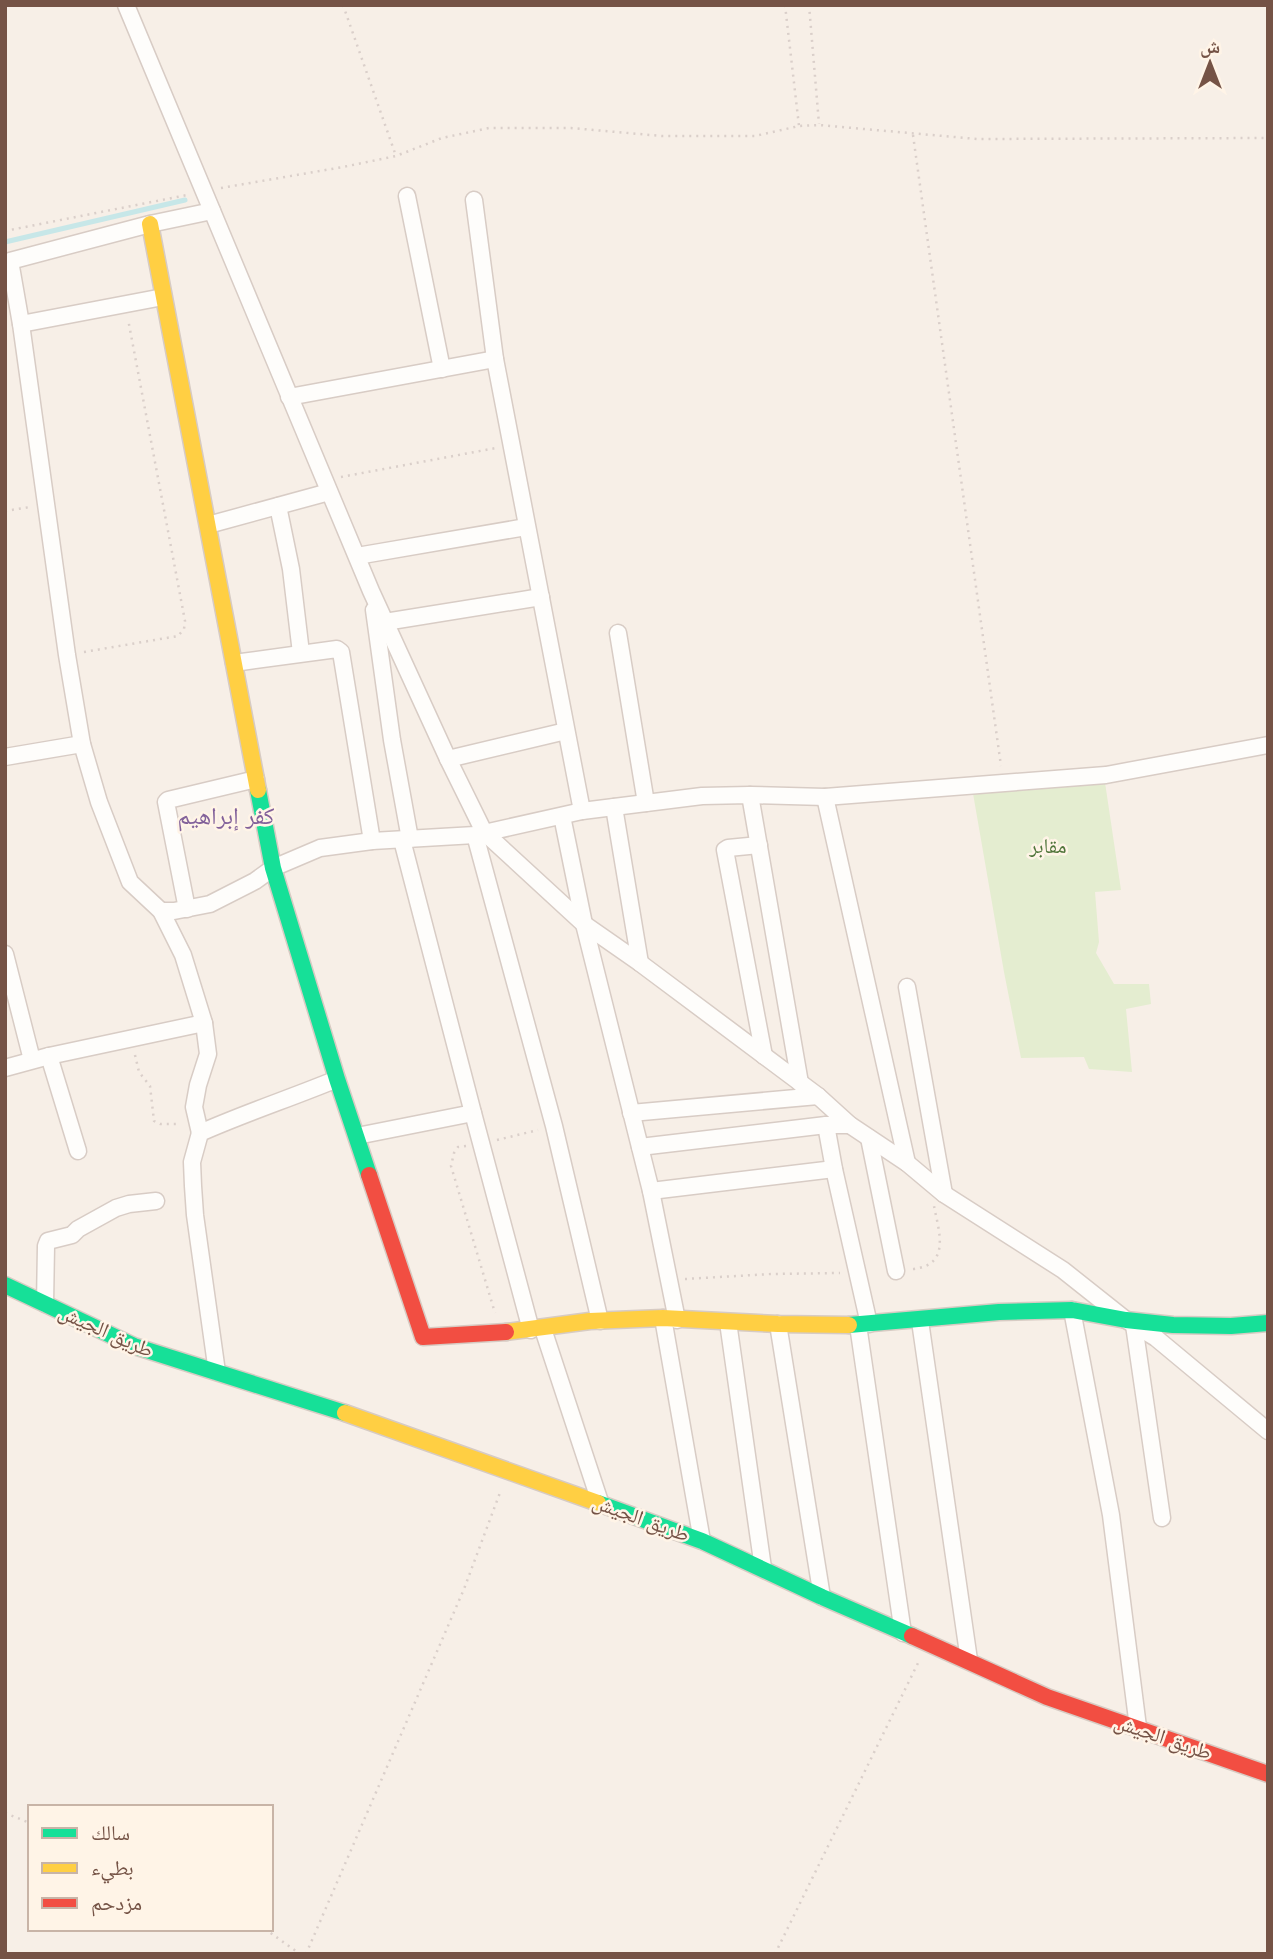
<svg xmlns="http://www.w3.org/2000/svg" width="1273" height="1959" viewBox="0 0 1273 1959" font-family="Arial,'Noto Naskh Arabic',sans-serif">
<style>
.green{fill:#e4edd0}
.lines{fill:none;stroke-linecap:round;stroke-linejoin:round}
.stream{stroke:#c7e7e8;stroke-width:5}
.street-casing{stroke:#d8ccc5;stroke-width:19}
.fast-casing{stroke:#d7cbc3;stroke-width:19}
.slow-casing{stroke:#d7cbc3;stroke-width:19}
.jam-casing{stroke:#d7cbc3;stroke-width:19}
.path{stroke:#dacfca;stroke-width:2.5;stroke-dasharray:2 5;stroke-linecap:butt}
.street{stroke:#fefdfb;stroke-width:16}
.fast{stroke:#16e098;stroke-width:16}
.slow{stroke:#ffcf43;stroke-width:16}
.jam{stroke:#f24e42;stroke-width:16}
.labels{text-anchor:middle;stroke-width:5;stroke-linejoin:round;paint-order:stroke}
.park-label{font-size:21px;fill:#51763b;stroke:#fff4e7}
.street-label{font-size:21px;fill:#755346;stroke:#fff4e7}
.quarter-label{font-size:24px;fill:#82619a;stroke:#fff4e7}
</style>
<rect width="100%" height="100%" fill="#f7efe7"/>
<!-- green -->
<path class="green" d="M1103,769L1121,890L1095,892L1099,942L1096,953L1114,984H1149L1151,1004L1126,1009L1132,1072L1089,1069L1084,1057L1021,1058L1004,972L971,782Z"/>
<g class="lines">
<!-- stream -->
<path class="stream" d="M5,242L185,200"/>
<defs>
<g id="street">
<path d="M126,5L371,591L448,759L484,832L584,924L640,963L818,1096L850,1125L907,1163L944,1194L1063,1270L1126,1320L1156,1338L1268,1431"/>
<path d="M407,196L442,369"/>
<path d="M474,200L495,359L582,811"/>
<path d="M21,324L163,297"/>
<path d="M289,397L495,359"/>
<path d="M278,506L291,569L301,653"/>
<path d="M208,525L329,492"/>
<path d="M357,556L526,527"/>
<path d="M374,610L392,740L410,839"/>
<path d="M385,622L541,597"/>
<path d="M618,633L646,803"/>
<path d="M234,663L337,649L341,652L372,841"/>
<path d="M5,757L82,744"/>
<path d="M448,759L566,731"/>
<path d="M750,795L800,1083"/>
<path d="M825,797L907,1163"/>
<path d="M614,807L640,963"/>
<path d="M562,816L584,924L651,1191L677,1320"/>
<path d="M475,835L554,1126L600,1321"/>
<path d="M402,840L473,1113L531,1330"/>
<path d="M759,845L728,848L725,850L764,1056"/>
<path d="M187,909L166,802L168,800L256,779"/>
<path d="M161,911H174L210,904L255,881L273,868L320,848L372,841L475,835L582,811L702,796L750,795L825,797L1106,775L1268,745"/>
<path d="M5,954L32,1060"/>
<path d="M907,987L944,1194"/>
<path d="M49,1056L78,1151"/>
<path d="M5,1068L49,1056L204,1023"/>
<path d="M631,1113L818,1096"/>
<path d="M826,1125L834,1169L869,1324"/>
<path d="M200,1133L194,1107L198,1085L208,1054L204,1023L183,955L161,911L130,882L99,802L82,744L67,655L21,324L10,261L150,224L212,211"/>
<path d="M357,1136L473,1113"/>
<path d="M869,1138L896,1271"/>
<path d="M640,1147L826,1125H850"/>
<path d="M651,1191L834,1169"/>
<path d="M45,1304L46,1246L48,1241L72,1235L78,1229L116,1208L129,1204L156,1201"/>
<path d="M1072,1310L1111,1515L1138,1727"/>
<path d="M663,1318L702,1541"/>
<path d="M920,1321L969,1660"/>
<path d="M728,1322L763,1568"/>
<path d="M778,1324L822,1597"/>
<path d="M858,1325L903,1633"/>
<path d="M1134,1325L1162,1518"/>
<path d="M543,1329L600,1502"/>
<path d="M217,1372L195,1215L193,1186L192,1162L200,1133C245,1113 291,1098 337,1079"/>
</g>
<g id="fast">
<path d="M258,790L273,868L337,1079L369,1175"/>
<path d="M5,1285L134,1346L345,1413"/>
<path d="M849,1325L999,1312L1072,1310L1126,1320L1173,1325L1231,1326L1268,1323"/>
<path d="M598,1503L702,1541L822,1597L912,1636"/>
</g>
<g id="slow">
<path d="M150,224L258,790"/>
<path d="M506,1332L590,1321L663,1318L778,1324L849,1325"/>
<path d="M345,1413L598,1503"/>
</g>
<g id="jam">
<path d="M369,1175L423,1337L506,1332"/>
<path d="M912,1636L1047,1697L1268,1774"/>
</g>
</defs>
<!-- street casing -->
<use href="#street" class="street-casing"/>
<!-- fast casing -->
<use href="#fast" class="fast-casing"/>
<!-- slow casing -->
<use href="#slow" class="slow-casing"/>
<!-- jam casing -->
<use href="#jam" class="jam-casing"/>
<!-- path -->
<g class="path">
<path d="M343,5L396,156"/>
<path d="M785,5L799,126"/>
<path d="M809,5L819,124"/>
<path d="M913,135L1001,766"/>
<path d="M221,188L343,167L396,156L442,138L489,128H571L662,136H755L799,126L819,125L977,139L1268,138"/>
<path d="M5,231L187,195"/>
<path d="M341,477L496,448"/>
<path d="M5,511L30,507"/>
<path d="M84,652L178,636L184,629L185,621L128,319"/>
<path d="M135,1055L139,1072L150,1086L154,1121L160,1124H180"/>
<path d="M497,1140L538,1130"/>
<path d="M466,1146L458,1147L454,1153L451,1166L495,1313"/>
<path d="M913,1269C951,1265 939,1232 934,1206"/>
<path d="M685,1279L771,1274L840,1273"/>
<path d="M5,1813L30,1823"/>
<path d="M265,1929L300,1954"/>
<path d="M306,1954L464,1589L501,1490"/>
<path d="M775,1954L919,1661"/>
</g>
<!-- street -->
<use href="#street" class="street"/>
<!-- fast -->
<use href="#fast" class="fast"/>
<!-- slow -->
<use href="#slow" class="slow"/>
<!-- jam -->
<use href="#jam" class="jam"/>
</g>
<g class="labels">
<!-- park labels -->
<g class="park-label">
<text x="1048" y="853">مقابر</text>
</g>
<!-- street labels -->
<g class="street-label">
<text transform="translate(106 1331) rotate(24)" y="7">طريق الجيش</text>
<text transform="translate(641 1518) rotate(20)" y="7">طريق الجيش</text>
<text transform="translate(1163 1737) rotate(19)" y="7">طريق الجيش</text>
</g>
<!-- quarter labels -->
<g class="quarter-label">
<text x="226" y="824">كفر إبراهيم</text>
</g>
</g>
<!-- border -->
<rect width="1273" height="1959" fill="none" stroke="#755346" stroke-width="14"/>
<!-- legend -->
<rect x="28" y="1805" width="245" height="126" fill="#fff4e7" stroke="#c8b4a7" stroke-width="2"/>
<rect x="42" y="1828" width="35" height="10" fill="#16e098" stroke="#c8b4a7" stroke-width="2"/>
<text x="91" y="1840" font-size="21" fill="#755346">سالك</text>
<rect x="42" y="1863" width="35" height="10" fill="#ffcf43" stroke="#c8b4a7" stroke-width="2"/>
<text x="91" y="1875" font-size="21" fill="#755346">بطيء</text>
<rect x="42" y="1898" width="35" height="10" fill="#f24e42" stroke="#c8b4a7" stroke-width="2"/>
<text x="91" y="1910" font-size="21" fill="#755346">مزدحم</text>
<!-- north arrow -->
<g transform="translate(1210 63)" stroke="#fff4e7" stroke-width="5" paint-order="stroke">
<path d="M0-5L12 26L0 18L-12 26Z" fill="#755346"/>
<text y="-10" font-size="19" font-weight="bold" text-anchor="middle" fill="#755346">ش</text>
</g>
</svg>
